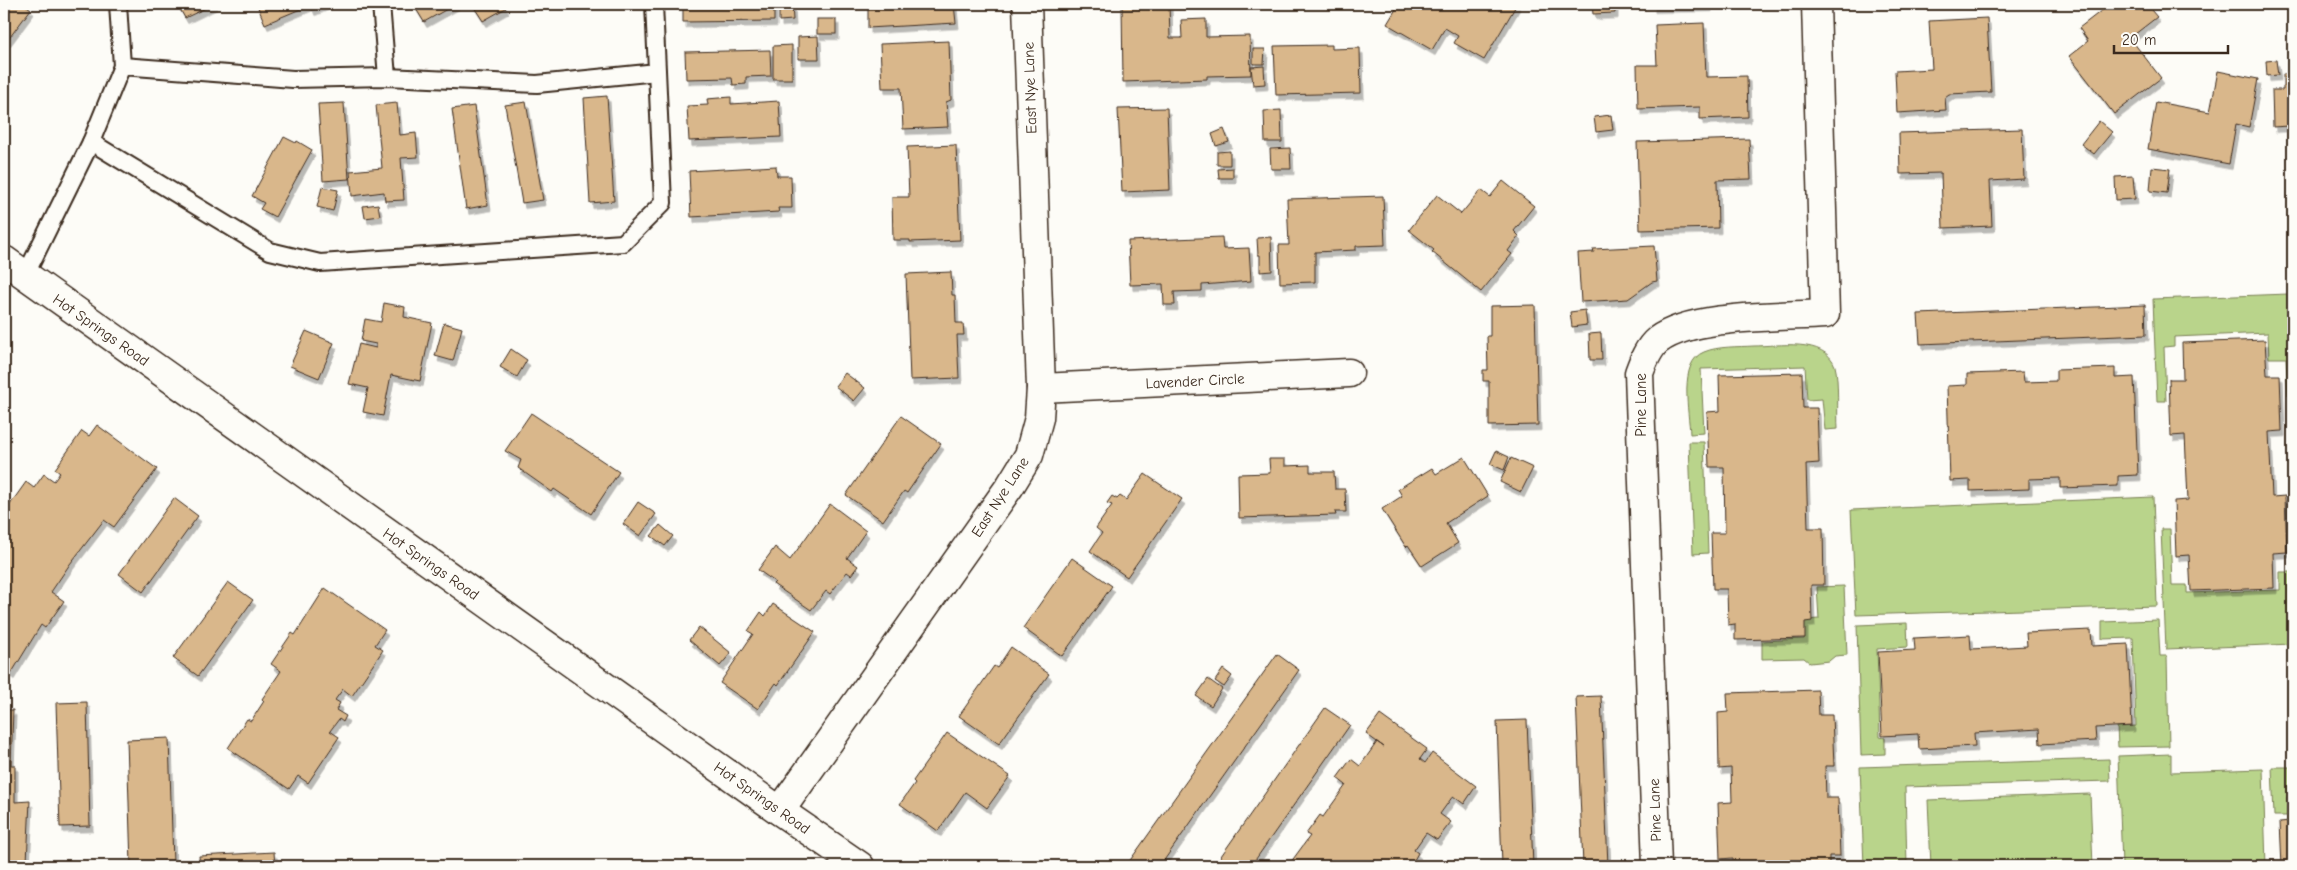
<svg xmlns="http://www.w3.org/2000/svg" width="2297" height="870" viewBox="0 0 2297 870" font-family="'Comic Neue',sans-serif">
<style>
.green{fill:#b9d48b;stroke:#7a7f54}
.building{fill:#d9b78b;stroke:#3b2a1e;filter:url(#shadow)}
.lines{fill:none;stroke-linecap:round;stroke-linejoin:round}
.lane-casing{stroke:#3b2a1e;stroke-width:20}
.street-casing{stroke:#3b2a1e;stroke-width:31}
.secondary-casing{stroke:#3b2a1e;stroke-width:31}
.lane{stroke:#fdfcf7;stroke-width:16}
.street{stroke:#fdfcf7;stroke-width:28}
.secondary{stroke:#fdfcf7;stroke-width:28}
.labels{text-anchor:middle;stroke-width:4.5;stroke-linejoin:round;paint-order:stroke}
.street-label{font-size:15px;fill:#3b2a1e;stroke:#fdfcf7}
</style>
<defs>
<filter id="shadow"><feDropShadow dx="3" dy="5.5" stdDeviation="0" flood-color="#0004"/></filter>
</defs>
<rect width="100%" height="100%" fill="#fdfcf7"/>
<filter id="ink" filterUnits="userSpaceOnUse"><feTurbulence type="fractalNoise" baseFrequency=".02" numOctaves="2"/><feDisplacementMap in="SourceGraphic" scale="10" xChannelSelector="R" yChannelSelector="G"/><feConvolveMatrix kernelMatrix="1 2 1 2 8 2 1 2 1" color-interpolation-filters="sRGB"/></filter>
<g filter="url(#ink)">
<!-- green -->
<g class="green">
<path d="M2288,294L2293,396H2288L2286,358H2269L2268,333L2174,337V346L2164,347L2166,401H2157L2153,299Z"/>
<path d="M1754,346C1778,346 1825,337 1835,366C1839,380 1837,413 1838,429L1825,430L1822,399L1807,400L1805,366L1701,369L1704,433L1690,434C1689,412 1678,362 1704,352C1718,346 1738,347 1754,346Z"/>
<path d="M1689,442H1704L1708,553L1693,554Z"/>
<path d="M2153,497L2157,606L1856,615L1851,510Z"/>
<path d="M2161,529H2170L2172,585H2187V593L2280,590V572H2293V644L2166,649Z"/>
<path d="M1844,586L1847,655L1835,656L1829,661L1810,663L1804,658L1762,659V641L1804,639V620L1819,619L1817,587Z"/>
<path d="M2158,620L2160,656H2167L2169,746L2118,747L2117,727L2136,726L2133,638L2102,639V622Z"/>
<path d="M1907,623L1908,647L1877,649L1880,737L1885,738V754L1861,755L1857,625Z"/>
<path d="M2171,754V772L2263,769L2266,866H2122L2118,756Z"/>
<path d="M2109,759L2110,781L1905,787L1907,866H1864L1860,767Z"/>
<path d="M2272,767H2293V797H2287V816H2274Z"/>
<path d="M2090,794L2093,866H1931L1928,800Z"/>
</g>
<!-- building -->
<g class="building">
<path d="M4,4H24L31,9L4,45Z"/>
<path d="M177,4H214L185,18Z"/>
<path d="M261,4H327L312,10L310,5L265,24L257,5Z"/>
<path d="M413,4H456L424,22Z"/>
<path d="M472,4H504L506,8L483,21Z"/>
<path d="M683,4H774V21L683,22Z"/>
<path d="M779,4H792L793,20L779,21Z"/>
<path d="M868,4H954L956,23L868,28Z"/>
<path d="M1122,4H1169L1170,38H1182L1181,20L1206,19V37L1250,36L1251,75L1207,76V79L1123,82Z"/>
<path d="M1399,4H1517L1484,60L1454,43L1458,36L1445,28L1432,50L1387,24Z"/>
<path d="M1592,4H1615V13L1593,14Z"/>
<path d="M1652,4H1709V6L1652,7Z"/>
<path d="M2110,4H2146L2157,17L2130,38L2161,78L2114,114L2069,56L2088,41L2079,28Z"/>
<path d="M1987,18L1991,92L1949,94L1945,97L1946,110L1897,113L1895,71L1932,69L1929,21Z"/>
<rect x="817" y="19" width="19" height="15"/>
<path d="M1704,23L1706,77L1747,76L1748,117L1700,119V107L1638,109L1637,65H1657L1655,25Z"/>
<path d="M818,36L819,59H798V37Z"/>
<path d="M949,41L951,100L946,102L948,127L903,129L901,88H882L880,44Z"/>
<path d="M792,45V79H773V46Z"/>
<path d="M1332,45V49L1360,48L1361,93L1276,95L1274,46Z"/>
<path d="M1253,49H1265L1264,64H1253Z"/>
<path d="M770,50L771,76L746,77V84L733,85L732,78L686,79L685,52Z"/>
<path d="M2276,60L2278,75L2267,76L2266,61Z"/>
<path d="M1264,66L1265,84L1253,85L1251,67Z"/>
<path d="M2218,71L2258,79L2249,127L2236,124L2229,164L2148,149L2156,102L2210,112Z"/>
<path d="M2283,74H2293V139H2289L2288,126L2273,127L2272,90H2283Z"/>
<path d="M607,96L614,201L590,203L584,98Z"/>
<path d="M731,97V104L779,101L781,137L689,141L687,106L708,105L707,99Z"/>
<path d="M526,102L543,200L522,203L505,105Z"/>
<path d="M344,103L349,179L323,181L318,104Z"/>
<path d="M397,103L400,135L416,133L418,157L401,158L404,200L385,201L384,192L352,196L350,171L382,168L376,105Z"/>
<path d="M474,106L488,205L466,209L452,109Z"/>
<path d="M1167,108L1170,190L1122,192L1118,109Z"/>
<path d="M1281,110L1282,142H1265L1264,111Z"/>
<path d="M1611,115L1613,130L1596,132L1594,117Z"/>
<path d="M2099,121L2112,132L2094,154L2081,144Z"/>
<path d="M1224,129L1229,142L1216,146L1212,134Z"/>
<path d="M2022,129L2024,179L1990,181L1992,226L1943,228L1941,173L1900,174L1899,133Z"/>
<path d="M284,137L296,143L297,141L312,150L275,217L260,209L264,203L252,196Z"/>
<path d="M1749,139L1751,179L1717,180L1718,228L1640,230L1637,142Z"/>
<path d="M956,145L960,240L910,242V240H893L892,197H909L907,147Z"/>
<path d="M1290,148L1291,169H1271L1270,149Z"/>
<path d="M1230,151V165H1217V152Z"/>
<path d="M776,166L777,176H791L792,208H778L779,212L691,217L689,171Z"/>
<path d="M2152,167L2170,169L2167,193L2150,191Z"/>
<path d="M1233,168V178H1219L1218,169Z"/>
<path d="M2133,176L2135,199L2116,200L2115,177Z"/>
<path d="M1503,181L1534,206L1514,231L1519,236L1508,251L1512,254L1481,292L1432,252L1434,250L1409,230L1437,195L1461,214L1481,190L1490,197Z"/>
<path d="M322,187L338,190L333,211L317,207Z"/>
<path d="M1383,196L1385,245L1356,246V250L1315,252V282L1280,283L1279,245H1289L1287,199Z"/>
<path d="M378,204L380,216L365,218L363,206Z"/>
<path d="M1222,237L1223,249L1249,248L1251,281L1202,285V291L1174,292L1175,305H1164L1163,284L1130,285L1128,241Z"/>
<path d="M1271,237L1272,271L1260,272V255H1258L1257,238Z"/>
<path d="M1654,246L1657,281L1652,282L1628,299L1581,302L1578,253L1594,252L1593,249Z"/>
<path d="M951,272L952,295H955L956,323H963L964,335H957L959,378L910,380L906,274Z"/>
<path d="M384,303L405,307L404,317L432,323L420,381L391,375L383,416L363,412L368,388L349,384L359,344L376,348V344L361,341L365,319L381,322Z"/>
<path d="M1535,305L1538,425L1489,426V381H1483V370H1488L1487,336H1490V306Z"/>
<path d="M2145,305L2146,335L1920,344L1918,314Z"/>
<path d="M1585,310L1587,325L1572,327L1570,312Z"/>
<path d="M444,323L462,328L453,361L435,356Z"/>
<path d="M306,331L334,343L319,378L290,366Z"/>
<path d="M1601,333L1602,360H1590L1589,334Z"/>
<path d="M2265,340L2267,375H2280L2282,431L2269,432L2272,497L2285,496L2287,552L2273,553L2274,588L2191,591L2189,555L2176,556L2174,501L2188,500L2185,435L2171,436L2169,379H2183L2182,343Z"/>
<path d="M511,349L527,360L517,377L500,367Z"/>
<path d="M2115,368V378L2134,377L2138,475L2118,476V486L2060,488V478L2029,479V489L1970,491V480L1950,481L1947,386L1967,385V374L2023,372L2024,382L2056,381V370Z"/>
<path d="M845,373L865,388L854,401L835,386Z"/>
<path d="M1802,373L1803,408H1817L1819,463L1806,464L1808,528H1823L1824,585H1811L1812,621L1805,622V638L1735,640V624L1728,625L1727,589H1713L1711,533H1725L1724,467H1709L1707,412L1720,411L1719,375Z"/>
<path d="M531,413L619,472L591,514L554,489L552,492L518,468L521,460L505,451Z"/>
<path d="M901,416L941,444L907,493L904,491L883,521L846,495Z"/>
<path d="M97,425L157,469L114,527L104,520L70,564L51,592L64,601L45,628L41,625L11,674L4,669V513L26,482L34,488L44,474L54,481L60,473L55,469L82,431L89,436Z"/>
<path d="M1496,451L1509,457L1504,470L1490,464Z"/>
<path d="M1464,457L1488,496L1446,523L1458,543L1422,566L1408,545L1406,547L1382,509L1402,496L1398,489L1432,468L1436,474Z"/>
<path d="M1511,458L1533,468L1521,492L1500,482Z"/>
<path d="M1269,459H1285V466L1310,465V472H1334L1335,489H1345L1346,512H1335L1336,515L1239,518L1238,474L1270,473Z"/>
<path d="M1145,474L1182,499L1127,577L1090,551L1102,533L1096,528L1112,505L1107,503L1112,496L1117,499L1120,496L1126,500Z"/>
<path d="M174,498L198,516L143,592L119,574Z"/>
<path d="M638,502L656,514L640,536L623,524Z"/>
<path d="M830,504L866,531L847,558L858,566L851,575L847,572L830,594L826,591L811,610L773,584L775,582L758,570L775,547L790,560Z"/>
<path d="M660,525L673,536L665,546L651,536Z"/>
<path d="M1072,558L1112,586L1062,656L1023,628Z"/>
<path d="M228,582L253,600L198,676L173,658Z"/>
<path d="M325,588L385,630L375,645L383,650L352,696L343,689L335,700L340,703L336,710L346,716L343,722L339,719L330,731L339,737L308,783L298,776L289,789L228,748L247,719L251,721L264,701L262,699L281,671L271,664L292,633L295,635Z"/>
<path d="M773,604L815,632L778,685L776,683L758,709L720,683L753,634L748,631L761,612L765,616Z"/>
<path d="M699,627L731,653L720,666L689,640Z"/>
<path d="M2091,630L2092,646L2128,644L2132,726L2095,728L2096,741L2040,744L2039,729L1974,733L1975,746L1919,749L1918,734L1882,736L1878,652L1915,650L1914,638L1970,635L1971,649L2027,646L2026,633Z"/>
<path d="M1011,647L1049,674L999,744L959,716L994,666L997,668Z"/>
<path d="M1277,654L1299,670L1160,866H1126Z"/>
<path d="M1223,669L1232,676L1224,687L1215,681Z"/>
<path d="M1208,679L1222,689L1211,706L1196,696Z"/>
<path d="M1818,690L1819,715H1832L1834,766H1825L1826,798H1838L1840,856H1829V866H1733V858L1720,859L1718,803L1732,802L1731,768L1719,769L1718,713L1728,712L1727,693Z"/>
<path d="M1601,696L1608,866H1583L1576,697Z"/>
<path d="M87,702L90,826L60,827L56,703Z"/>
<path d="M1325,708L1350,725L1251,866H1214Z"/>
<path d="M4,710H13L11,765H15V802L30,801L27,862H31V866H4Z"/>
<path d="M1380,715L1427,749L1420,759L1425,763L1432,753L1476,786L1464,804L1453,796L1440,814L1451,822L1437,840L1426,833L1414,850L1418,853L1414,860L1418,863L1416,866H1288L1310,836L1306,834L1320,815L1323,817L1346,785L1337,778L1351,759L1360,766L1377,742L1384,747L1366,734Z"/>
<path d="M1527,720L1533,866H1502L1497,721Z"/>
<path d="M947,733L1010,776L987,808L965,792L938,831L900,804L915,783L913,781Z"/>
<path d="M169,738L173,863L131,865L127,740Z"/>
<path d="M2289,803H2293V866H2282L2280,822L2289,821Z"/>
<path d="M274,852L275,866H200L199,856Z"/>
</g>
<g class="lines">
<defs>
<g id="lane">
<path d="M118,4L122,66"/>
<path d="M381,4L387,77"/>
<path d="M91,142L270,251L320,263L623,243L663,203L654,4"/>
<path d="M25,276L91,142L122,66L293,79L387,77L537,84L657,72"/>
</g>
<g id="street">
<path d="M1041,388L1349,373"/>
<path d="M780,811L1010,486L1029,455L1039,418L1041,388L1027,4"/>
<path d="M1657,866L1639,373C1643,362 1648,348 1658,340C1693,314 1780,317 1825,314L1816,4"/>
</g>
<path id="secondary" d="M4,260L780,811L860,866"/>
</defs>
<!-- lane casing -->
<use href="#lane" class="lane-casing"/>
<!-- street casing -->
<use href="#street" class="street-casing"/>
<!-- secondary casing -->
<use href="#secondary" class="secondary-casing"/>
<!-- lane -->
<use href="#lane" class="lane"/>
<!-- street -->
<use href="#street" class="street"/>
<!-- secondary -->
<use href="#secondary" class="secondary"/>
</g>
</g>
<g class="labels">
<!-- street labels -->
<g class="street-label">
<text transform="translate(1030 88) rotate(-92)" y="5">East Nye Lane</text>
<text transform="translate(101 330) rotate(35)" y="5">Hot Springs Road</text>
<text transform="translate(1195 381) rotate(-3)" y="5">Lavender Circle</text>
<text transform="translate(1641 405) rotate(-90)" y="5">Pine Lane</text>
<text transform="translate(1000 497) rotate(-57)" y="5">East Nye Lane</text>
<text transform="translate(431 564) rotate(35)" y="5">Hot Springs Road</text>
<text transform="translate(762 798) rotate(35)" y="5">Hot Springs Road</text>
<text transform="translate(1655 810) rotate(-92)" y="5">Pine Lane</text>
</g>
</g>
<!-- margin -->
<rect width="2297" height="870" fill="none" stroke="#fdfcf7" stroke-width="20"/>
<rect x="10" y="10" width="2277" height="850" fill="none" stroke="#3b2a1e" stroke-width="2" filter="url(#ink)"/>
<!-- scale -->
<path d="M2114 45v8h114v-8" fill="none" stroke="#3b2a1e" stroke-width="2.5"/>
<text x="2122" y="45" font-size="15" fill="#3b2a1e" stroke="#fdfcf7" stroke-width="4" paint-order="stroke">20 m</text>
</svg>
